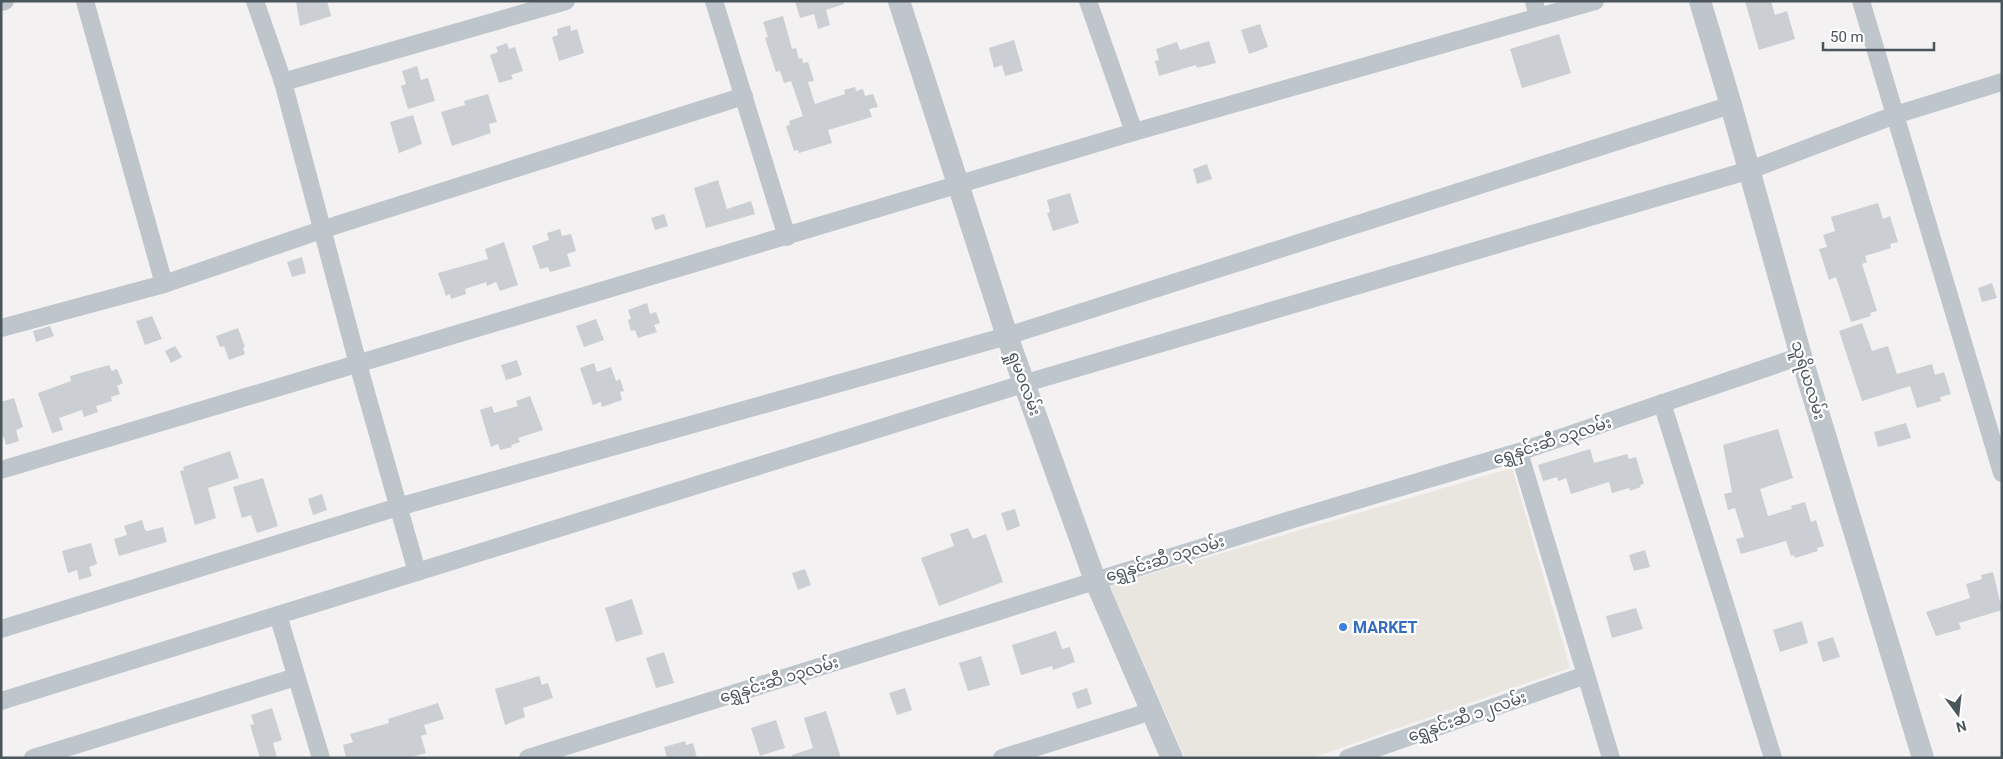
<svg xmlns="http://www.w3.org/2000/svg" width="2003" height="759" viewBox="0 0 2003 759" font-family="Roboto,'Noto Sans Myanmar',sans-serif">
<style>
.commercial{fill:#e9e5df}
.building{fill:#cbcfd3}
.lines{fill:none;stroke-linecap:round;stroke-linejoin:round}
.minor{stroke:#bec6cc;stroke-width:18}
.tertiary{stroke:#bec6cc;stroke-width:22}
.shop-dot{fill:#3f7fe0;stroke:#fff;stroke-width:2}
.labels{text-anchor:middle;stroke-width:4.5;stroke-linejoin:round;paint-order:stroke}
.street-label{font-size:16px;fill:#4b565c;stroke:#fff}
.shop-label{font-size:16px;font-weight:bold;fill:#366cbe;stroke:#fff;text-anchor:start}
</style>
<rect width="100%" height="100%" fill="#f3f1f1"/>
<!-- commercial -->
<path class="commercial" d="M1512,468L1570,668L1312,758H1185L1110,586Z"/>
<!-- building -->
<g class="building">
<path d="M296,1H327L331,16L300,26Z"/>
<path d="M795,1H844V4L826,10L830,25L818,29L814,14L800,18Z"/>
<path d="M1745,1H1771L1775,15L1787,11L1795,39L1759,50Z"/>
<path d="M783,16L792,49L796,48L799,59L802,58L803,63L808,62L814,81L808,82L815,104L845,94L844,90L855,87L856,91L863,89L865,96L873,94L878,107L869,109L872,117L828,130L832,143L799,153L798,150L794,151L786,126L790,125L789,121L803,116L791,81L784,83L780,71L776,72L765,38L768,37L763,22Z"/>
<path d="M1260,24L1268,47L1249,54L1241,30Z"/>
<path d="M570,25L571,31L577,29L584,53L559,61L552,37L558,35L557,29Z"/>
<path d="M1559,34L1571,73L1522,88L1510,49Z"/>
<path d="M1014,40L1023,71L1005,76L1002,65L994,68L989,48Z"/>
<path d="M1209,41L1216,63L1197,68L1196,65L1159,76L1155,61L1159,60L1156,49L1177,42L1180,50Z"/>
<path d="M507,43L509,49L515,47L523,71L511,75L513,79L499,83L490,55L498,52L496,47Z"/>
<path d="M417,66L421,80L428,78L435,101L408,109L401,86L406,84L402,71Z"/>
<path d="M488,94L497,122L489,124L491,133L452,146L441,112L465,105L464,101Z"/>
<path d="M413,115L422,144L399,153L390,122Z"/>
<path d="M1207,164L1212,179L1197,184L1193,169Z"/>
<path d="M718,180L727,209L751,201L755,214L706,228L694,188Z"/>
<path d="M1070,193L1079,223L1053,231L1047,213L1050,212L1047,200Z"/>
<path d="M1878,203L1883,219L1890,216L1898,242L1890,244L1891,248L1865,256L1867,262L1862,264L1877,311L1870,313L1871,316L1851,322L1836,277L1829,280L1819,249L1827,247L1823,235L1835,231L1831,217Z"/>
<path d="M664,214L668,226L655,230L651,218Z"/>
<path d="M560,229L562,236L571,234L576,251L567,254L571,266L550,272L548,267L540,269L532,246L549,240L547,233Z"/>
<path d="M504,242L518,285L500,291L496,282L487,286L486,282L465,289L466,294L451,299L450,294L446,296L438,273L488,259L485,249Z"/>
<path d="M302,257L306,273L292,277L287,262Z"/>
<path d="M1992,283L1997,298L1982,302L1978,288Z"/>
<path d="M647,303L650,314L656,312L660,323L654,325L657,332L638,338L635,330L631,331L628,320L631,319L628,310Z"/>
<path d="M152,316L162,339L145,345L136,321Z"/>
<path d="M596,319L604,340L584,347L576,326Z"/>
<path d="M1862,323L1872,351L1888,346L1897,374L1932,364L1935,375L1944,372L1951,394L1940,397L1941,401L1917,408L1910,386L1862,401L1839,331Z"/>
<path d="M50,326L54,336L36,342L33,331Z"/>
<path d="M238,328L245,347L243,348L245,354L229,360L224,346L220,347L216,336Z"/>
<path d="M175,346L182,357L171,363L165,351Z"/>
<path d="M517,360L522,375L506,380L501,365Z"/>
<path d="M594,363L597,372L611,367L616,381L620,379L624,391L620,392L622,400L602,407L601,402L593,405L580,368Z"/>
<path d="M109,365L112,371L117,369L123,383L117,386L120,394L111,397L112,401L96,406L98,412L84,417L82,410L59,418L63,430L52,433L38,393L71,381L70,376Z"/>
<path d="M530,396L543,430L518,438L520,442L511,445L512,447L500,450L498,444L491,447L480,410L492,406L494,413L518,406L516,401Z"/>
<path d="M14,398L23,427L16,430L19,441L6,445L4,437L1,438V402Z"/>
<path d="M1906,423L1911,438L1878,447L1874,432Z"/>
<path d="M1778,429L1793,478L1760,489L1768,516L1792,509L1791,506L1805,502L1811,522L1816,520L1824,546L1817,548L1818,551L1795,558L1794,555L1791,556L1786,541L1741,554L1736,539L1744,537L1735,508L1728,510L1724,494L1732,492L1723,445Z"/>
<path d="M1590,449L1594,463L1627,454L1629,459L1636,457L1644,484L1640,485L1641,487L1630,491L1629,488L1612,493L1609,482L1571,494L1566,478L1558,481L1557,477L1543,481L1538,465Z"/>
<path d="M230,451L239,478L208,488L216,518L195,525L180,471L184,470L183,467Z"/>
<path d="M263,478L278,526L257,533L251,515L242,518L233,487Z"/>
<path d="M322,494L327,510L313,515L308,499Z"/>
<path d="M1015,509L1020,526L1007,531L1001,513Z"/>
<path d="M142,520L145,530L147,531L163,527L167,542L119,556L114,539L127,535L124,526Z"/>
<path d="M968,528L973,539L986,534L1003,582L939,606L921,558L954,546L950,534Z"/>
<path d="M91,543L97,564L89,567L92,576L79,580L77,570L68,573L62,551Z"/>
<path d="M1645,550L1650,567L1634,571L1629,555Z"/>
<path d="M805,569L811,585L798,590L792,573Z"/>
<path d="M1993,572L2002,610L1959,623L1961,629L1936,636L1926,612L1970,598L1966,584L1982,579L1981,575Z"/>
<path d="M632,599L643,634L616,642L605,608Z"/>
<path d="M1636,608L1643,629L1612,638L1606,616Z"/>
<path d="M1802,621L1808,643L1780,652L1773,630Z"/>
<path d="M1056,631L1062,649L1070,647L1075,662L1053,670L1052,666L1021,675L1012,645Z"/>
<path d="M1833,637L1840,657L1823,662L1817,642Z"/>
<path d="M664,652L674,683L656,688L646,658Z"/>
<path d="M981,656L990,685L968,691L959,663Z"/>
<path d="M539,676L542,685L548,683L553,698L523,708L525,717L505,725L495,689Z"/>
<path d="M905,688L912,710L897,715L889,693Z"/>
<path d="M1087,688L1092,704L1077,709L1072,693Z"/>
<path d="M438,703L444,719L424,725L427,734L421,736L426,753L409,758H346L343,745L353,742L350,734L389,723L388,719Z"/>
<path d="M272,708L282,740L273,743L277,758H260L250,725L254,724L251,715Z"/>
<path d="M826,711L841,758H792V755L813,748L804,718Z"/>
<path d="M776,720L785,748L760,756L751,728Z"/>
<path d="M685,741L686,745L693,743L697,758H667L664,747Z"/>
</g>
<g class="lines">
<!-- minor -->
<g class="minor">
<path d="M85,1L164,284"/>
<path d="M255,1L283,82L358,364L417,572"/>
<path d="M714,1L787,237"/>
<path d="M1088,1L1134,132"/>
<path d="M1534,1L1538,17"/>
<path d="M1861,1L2002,473"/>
<path d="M1,2L5,1"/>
<path d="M283,82L566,1"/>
<path d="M1,328L164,284L324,229L744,96"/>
<path d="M1662,403L1773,758"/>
<path d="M1519,452L1611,758"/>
<path d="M1,470L1134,132L1595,1"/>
<path d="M278,615L321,758"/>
<path d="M1,629L398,507L1007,336L1731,105"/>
<path d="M1,701L1026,383L1750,170L1895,115L2002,82"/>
<path d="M33,758L296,677"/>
<path d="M528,758L1290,520L1519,452L1801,356"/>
<path d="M1002,758L1152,711"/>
<path d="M1348,758L1586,675"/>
</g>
<!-- tertiary -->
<g class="tertiary">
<path d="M899,1L1007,336L1095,580L1172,758"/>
<path d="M1700,1L1731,105L1801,356L1923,758"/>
</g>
</g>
<!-- markers -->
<circle class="shop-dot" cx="1343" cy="627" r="5"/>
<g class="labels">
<!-- street labels -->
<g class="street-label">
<text transform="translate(1809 380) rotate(73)" y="6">သူရိယလမ်း</text>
<text transform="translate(1025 383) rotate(70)" y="6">ရှုမဝလမ်း</text>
<text transform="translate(1552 440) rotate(-18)" y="6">ရွှေနှင်းဆီ ၁၃လမ်း</text>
<text transform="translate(1165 558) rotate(-17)" y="6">ရွှေနှင်းဆီ ၁၃လမ်း</text>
<text transform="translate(779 679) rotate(-17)" y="6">ရွှေနှင်းဆီ ၁၃လမ်း</text>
<text transform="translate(1467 716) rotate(-19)" y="6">ရွှေနှင်းဆီ ၁၂လမ်း</text>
</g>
<!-- shop labels -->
<g class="shop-label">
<text x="1353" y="633">MARKET</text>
</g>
</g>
<!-- border -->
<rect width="2003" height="759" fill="none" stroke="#4b565c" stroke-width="5"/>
<!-- north arrow -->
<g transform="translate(1958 714) rotate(165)" stroke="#ffffff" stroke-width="4" paint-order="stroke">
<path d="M0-4L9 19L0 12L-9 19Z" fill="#4b565c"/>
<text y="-8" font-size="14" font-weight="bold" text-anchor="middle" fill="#4b565c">N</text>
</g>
<!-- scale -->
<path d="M1823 42v8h111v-8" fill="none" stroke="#4b565c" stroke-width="2.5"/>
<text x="1830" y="42" font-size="15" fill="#4b565c" stroke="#ffffff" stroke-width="4" paint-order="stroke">50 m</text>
</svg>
